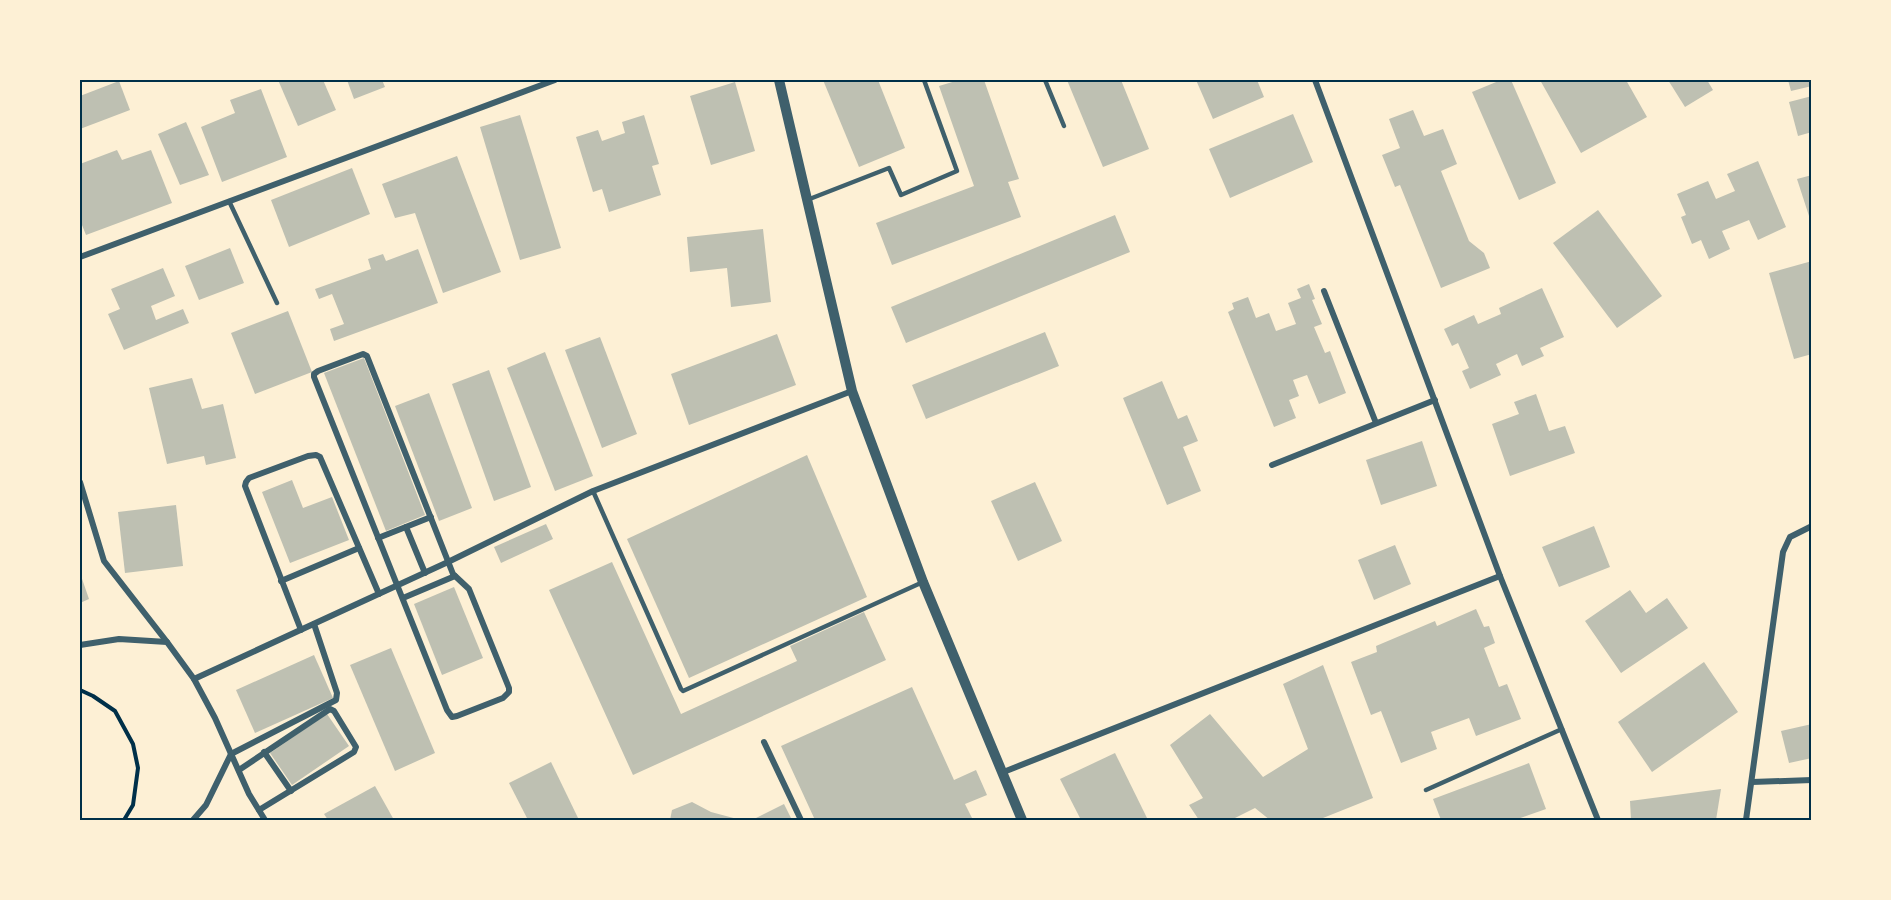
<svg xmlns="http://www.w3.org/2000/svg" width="1891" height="900" viewBox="0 0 1891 900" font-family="'Source Sans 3',sans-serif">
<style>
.building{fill:#bec0b2}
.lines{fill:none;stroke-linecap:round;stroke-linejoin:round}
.path{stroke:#003049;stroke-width:4}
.service{stroke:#3f606c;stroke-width:4.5}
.minor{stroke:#3f606c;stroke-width:6}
.tertiary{stroke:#3f606c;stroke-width:10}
.neatline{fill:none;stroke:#003049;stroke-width:2}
</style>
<rect width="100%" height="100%" fill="#fdf0d5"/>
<!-- building -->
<g class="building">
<path d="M278,80H323L336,110L298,126Z"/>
<path d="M347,80H382L385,87L354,99Z"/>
<path d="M823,80H878L905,148L859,167Z"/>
<path d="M959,80H984L1019,179L1008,182L1021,217L892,265L876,223L974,186L939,86Z"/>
<path d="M1067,80H1121L1149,149L1103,167Z"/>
<path d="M1196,80H1257L1264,97L1213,119Z"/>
<path d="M1501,80H1511L1556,183L1519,200L1472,92Z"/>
<path d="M1540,80H1626L1647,117L1581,153Z"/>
<path d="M1668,80H1707L1713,90L1685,107Z"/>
<path d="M1788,80H1812V86L1791,91Z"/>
<path d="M119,81L130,110L80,129V96Z"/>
<path d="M735,82L755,151L711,165L690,96Z"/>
<path d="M261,89L287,157L222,182L201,127L235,113L230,100Z"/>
<path d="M1812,96V132L1798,136L1789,102Z"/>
<path d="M1413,110L1424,136L1443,129L1457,164L1441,171L1469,241L1484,253L1490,268L1441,288L1400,185L1395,187L1382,155L1400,148L1389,119Z"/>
<path d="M1293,114L1313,162L1230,198L1209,149Z"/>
<path d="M520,115L561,248L520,260L480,127Z"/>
<path d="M644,115L659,164L652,166L661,195L609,212L602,189L593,192L576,137L598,130L602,141L625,133L622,122Z"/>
<path d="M186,122L209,175L180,185L158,134Z"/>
<path d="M117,150L122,160L151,150L172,203L86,235L80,220V164Z"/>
<path d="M457,156L501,272L443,293L415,213L395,218L382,184Z"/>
<path d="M1758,161L1786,227L1758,240L1749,220L1722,231L1730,249L1709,259L1701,240L1692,244L1681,217L1686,215L1677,194L1708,181L1716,199L1735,191L1727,174Z"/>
<path d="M352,168L370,214L289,247L271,200Z"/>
<path d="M1812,175V215L1809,216L1797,179Z"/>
<path d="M1598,210L1662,296L1617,328L1553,243Z"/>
<path d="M1115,215L1130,252L906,343L891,307Z"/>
<path d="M763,229L771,302L731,307L727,268L690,272L687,237Z"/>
<path d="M230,248L244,283L199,300L185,266Z"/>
<path d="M418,249L438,303L334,341L330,329L344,324L332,294L319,299L315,289L371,269L368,259L383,254L386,261Z"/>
<path d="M1812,261V354L1794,359L1769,273Z"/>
<path d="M163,268L175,296L151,306L156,320L183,309L189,323L124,350L108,314L120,309L111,289Z"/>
<path d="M1309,284L1315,299L1312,300L1322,324L1314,327L1325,353L1330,351L1346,393L1319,404L1307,375L1293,380L1299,396L1289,400L1296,418L1274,427L1228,312L1234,309L1232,303L1248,297L1256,318L1269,313L1276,331L1296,324L1288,303L1301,298L1297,289Z"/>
<path d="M1542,288L1564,337L1540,348L1544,356L1522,366L1517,354L1496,364L1501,375L1470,389L1462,371L1469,368L1458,343L1452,346L1444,329L1474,315L1478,324L1501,314L1499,308Z"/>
<path d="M288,311L312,372L255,394L231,333Z"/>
<path d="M1045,332L1059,366L926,419L912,385Z"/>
<path d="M777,334L796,385L689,425L671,374Z"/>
<path d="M600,337L637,434L602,448L565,350Z"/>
<path d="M545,352L593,476L555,491L507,368Z"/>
<path d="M364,358L425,515L386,531L324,373Z"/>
<path d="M489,370L531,487L494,501L452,384Z"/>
<path d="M192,378L202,409L223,404L236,458L206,465L204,456L167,464L149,388Z"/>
<path d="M1162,381L1178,419L1187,415L1198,441L1183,447L1201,491L1167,505L1123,398Z"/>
<path d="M429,393L472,508L439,521L395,406Z"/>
<path d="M1536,394L1549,431L1565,426L1575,453L1510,476L1492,424L1519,414L1514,402Z"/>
<path d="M1422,441L1437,486L1381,505L1366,460Z"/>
<path d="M807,455L867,597L689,678L627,539Z"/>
<path d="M292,480L303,508L332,497L349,540L290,563L262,492Z"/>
<path d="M1035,482L1062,541L1018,561L991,501Z"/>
<path d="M176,505L183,566L125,573L118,512Z"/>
<path d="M546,524L553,539L501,563L494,547Z"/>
<path d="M1594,526L1610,567L1559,587L1542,547Z"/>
<path d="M1395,545L1411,584L1374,600L1358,560Z"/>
<path d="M612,562L681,714L797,661L790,646L864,612L886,660L633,775L549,590Z"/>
<path d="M80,573L89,599L80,603Z"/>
<path d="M454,587L483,658L442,675L414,604Z"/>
<path d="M1630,590L1646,613L1667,598L1688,628L1621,673L1585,621Z"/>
<path d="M1476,609L1484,627L1489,626L1495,643L1484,648L1499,687L1507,684L1521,719L1476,736L1469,718L1431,732L1437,749L1401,763L1381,711L1371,715L1351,662L1377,652L1376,646L1435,621L1437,626Z"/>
<path d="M391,648L435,753L395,771L350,665Z"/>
<path d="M314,655L333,698L255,733L236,690Z"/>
<path d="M1704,662L1738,712L1652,772L1618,722Z"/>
<path d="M1323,665L1373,798L1318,820H1270L1255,808L1231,820H1199L1189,805L1203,798L1170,745L1210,714L1263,777L1308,749L1283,684Z"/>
<path d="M912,687L954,780L976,770L987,795L965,804L973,820H815L781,746Z"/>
<path d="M327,714L349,746L292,785L270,753Z"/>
<path d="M1812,724V758L1789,763L1781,731Z"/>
<path d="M1115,753L1148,820H1081L1060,779Z"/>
<path d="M551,762L579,820H528L509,783Z"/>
<path d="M1529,763L1546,809L1515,820H1441L1433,799Z"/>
<path d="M375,786L394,820H328L324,814Z"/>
<path d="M1721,789L1716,820H1631L1630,801Z"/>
<path d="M692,802L711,812L741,820H670L672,810Z"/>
<path d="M784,804L792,820H752Z"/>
</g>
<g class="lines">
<!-- path -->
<path class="path" d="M80,690L93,696L115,711L133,744L138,768L133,805L124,820"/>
<!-- service -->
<g class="service">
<path d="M1045,80L1064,126"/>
<path d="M807,200L889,168L901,195L957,171L924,80"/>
<path d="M229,201L277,303"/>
<path d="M593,491L681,689L683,691L923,582"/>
<path d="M1426,790L1562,729"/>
</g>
<!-- minor -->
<g class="minor">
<path d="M1315,80L1500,576L1598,820"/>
<path d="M80,257L555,80"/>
<path d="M1324,291L1376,423"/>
<path d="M363,354L367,356L453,574L469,589L509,688V692L503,698L457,716L452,717L447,710L314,377V374L318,371Z"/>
<path d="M1272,465L1435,400"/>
<path d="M80,482L104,561L167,642"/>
<path d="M406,527L425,573"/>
<path d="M378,538L431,517"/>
<path d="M281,581L359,548"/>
<path d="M403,598L455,576"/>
<path d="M301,630L245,486L246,482L249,478L308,456L316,455L320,457L379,594"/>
<path d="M80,645L119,639L167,642L194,679L215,718L249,794L265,820"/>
<path d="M194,679L448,562L593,491L852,391"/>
<path d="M764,742L801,820"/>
<path d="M264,752L291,791"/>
<path d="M231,754L336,700L337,693L314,624"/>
<path d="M239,770L330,709L334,711L356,747L354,752L259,810"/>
<path d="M1001,773L1500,576"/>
<path d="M1752,782L1812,780"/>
<path d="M193,820L206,805L231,754"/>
<path d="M1746,820L1783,552L1790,537L1812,526"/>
</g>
<!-- tertiary -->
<path class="tertiary" d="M779,80L852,391L923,582L1022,820"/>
</g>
<!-- border -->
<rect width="1891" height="900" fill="none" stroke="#fdf0d5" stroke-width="162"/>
<rect x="81" y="81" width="1729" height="738" class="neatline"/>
</svg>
